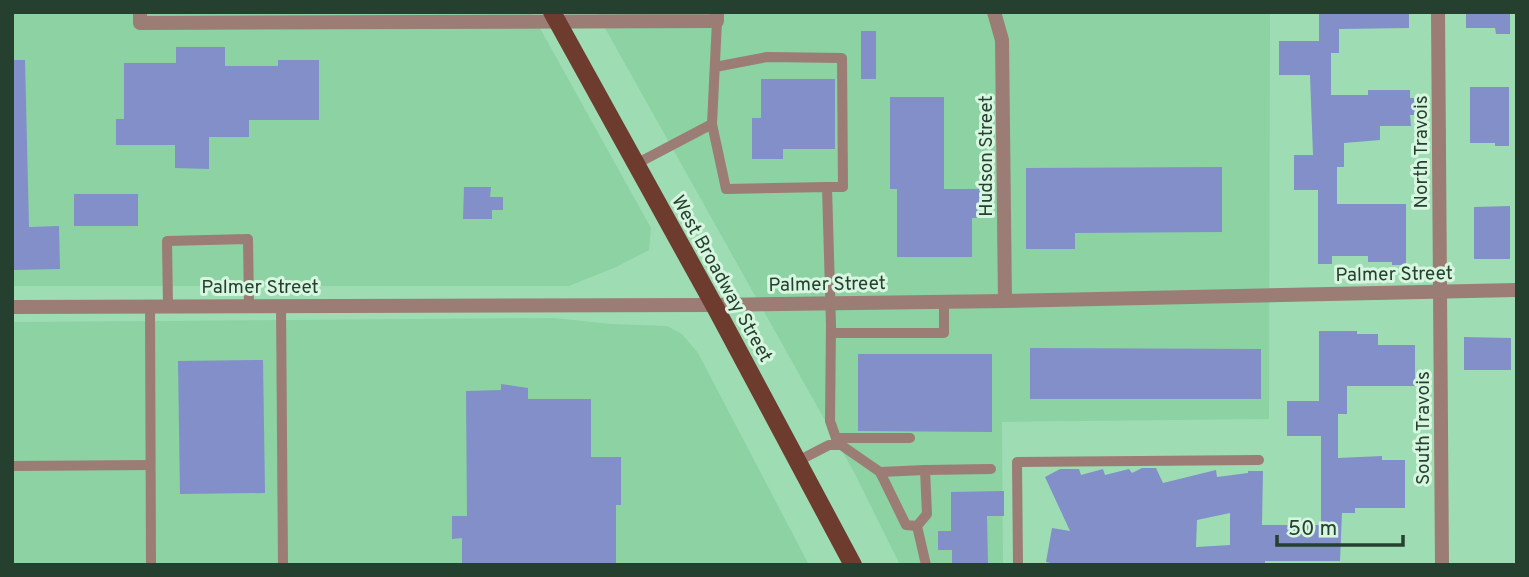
<svg xmlns="http://www.w3.org/2000/svg" width="1529" height="577" viewBox="0 0 1529 577" font-family="Overpass,sans-serif">
<style>
.built{fill:#8cd2a3}
.building{fill:#828fc9;fill-rule:evenodd}
.lines{fill:none;stroke-linecap:round;stroke-linejoin:round}
.service{stroke:#9b7d75;stroke-width:10}
.minor{stroke:#9b7d75;stroke-width:14}
.tertiary{stroke:#9b7d75;stroke-width:14}
.primary{stroke:#6e3b2f;stroke-width:18}
.labels{text-anchor:middle;stroke-width:6;stroke-linejoin:round;paint-order:stroke}
.street-label{font-size:19px;fill:#26402f;stroke:#d7f6e0}
</style>
<rect width="100%" height="100%" fill="#9eddb3"/>
<!-- built -->
<g class="built">
<path d="M12,12H531L651,228L649,250L616,267L569,286H12Z"/>
<path d="M596,12H1270L1269,419L1002,422L1003,565H900L855,474Z"/>
<path d="M554,318L611,324L667,326L682,334L698,353L809,565H12V322Z"/>
</g>
<!-- building -->
<g class="building">
<path d="M1319,12H1409V28L1339,29V53H1331V95H1368V90H1410V98H1418V115H1410L1411,126H1380V140L1344,143V167H1337V204H1406V265H1392V262H1368V256H1332V264H1318V190H1294V155H1313L1310,75H1279V41H1319Z"/>
<path d="M1510,12V34H1496L1495,28H1466V13Z"/>
<rect x="861" y="31" width="15" height="48"/>
<path d="M176,47H225V66H278V60H319V120H249V137H209V169L175,168V145H116V119H124V63H176Z"/>
<path d="M12,60H25L29,227L59,226L60,269L12,270Z"/>
<path d="M761,79H835V149H783V159H752V118H761Z"/>
<path d="M1470,87H1509V146H1495V143H1470Z"/>
<path d="M890,97H944V189H982V218H972V257H897V189H890Z"/>
<path d="M1222,167V232L1075,233V249H1026V168Z"/>
<path d="M464,187H491L490,197H503V210H492V219H463Z"/>
<rect x="74" y="194" width="64" height="32"/>
<path d="M1510,206V259H1474V207Z"/>
<path d="M1319,331H1357V334H1378V345H1415V386H1347V414H1338V458L1382,456V460H1405V508H1355V513H1342L1340,561H1265V565H1060L1046,562L1052,528L1070,531L1045,477L1060,469H1079L1081,475L1103,469L1105,475L1129,469L1132,473L1142,468H1156L1163,483L1216,470L1217,477L1248,473V471H1263L1262,525H1321V436H1287V401H1319ZM1230,513V545L1196,547L1197,520Z"/>
<path d="M1464,337L1511,338V370H1464Z"/>
<path d="M1030,348L1261,349V399H1030Z"/>
<path d="M858,354H992V432L858,431Z"/>
<path d="M263,360L265,493L180,494L178,361Z"/>
<path d="M501,384L528,388V399H591V457H621V505H616V565H462V538L452,539V516H467L466,391L501,390Z"/>
<path d="M1004,491V516H987L988,565H952V550H938V531H951V492Z"/>
</g>
<g class="lines">
<!-- service -->
<g class="service">
<path d="M715,67L767,57L842,58L843,187H827"/>
<path d="M712,124L717,21"/>
<path d="M636,164L712,124L726,189L827,187L831,325L830,421L836,438L841,445"/>
<path d="M281,305L283,565"/>
<path d="M150,306L151,565"/>
<path d="M168,306L167,241L248,239L249,306"/>
<path d="M831,333H944V301"/>
<path d="M836,438H910"/>
<path d="M798,461L829,445H841L880,472"/>
<path d="M12,466L150,465"/>
<path d="M917,526L906,525L880,472L925,470"/>
<path d="M926,565L917,526L927,514L925,470L991,469"/>
<path d="M1018,565L1017,462L1259,460"/>
</g>
<!-- minor -->
<g class="minor">
<path d="M140,12V23L717,21V12"/>
<path d="M994,12L1002,40L1005,301"/>
<path d="M1438,12L1442,565"/>
<path d="M714,305L1005,301L1517,290"/>
</g>
<!-- tertiary -->
<path class="tertiary" d="M12,307L714,305"/>
<!-- primary -->
<path class="primary" d="M552,12L714,305L853,565"/>
</g>
<g class="labels">
<!-- street labels -->
<g class="street-label">
<text transform="translate(1420 152) rotate(-90)" y="7">North Travois</text>
<text transform="translate(985 156) rotate(-90)" y="7">Hudson Street</text>
<text transform="translate(1394 273) rotate(-1)" y="7">Palmer Street</text>
<text transform="translate(723 278) rotate(61)" y="7">West Broadway Street</text>
<text transform="translate(827 283) rotate(-1)" y="7">Palmer Street</text>
<text x="260" y="293">Palmer Street</text>
<text transform="translate(1422 428) rotate(-90)" y="7">South Travois</text>
</g>
</g>
<!-- border -->
<rect width="1529" height="577" fill="none" stroke="#26402f" stroke-width="28"/>
<!-- scale -->
<path d="M1277 535v10h126v-10" fill="none" stroke="#26402f" stroke-width="3.5"/>
<text x="1288" y="535" font-size="21" fill="#26402f" stroke="#d7f6e0" stroke-width="5" paint-order="stroke">50 m</text>
</svg>
